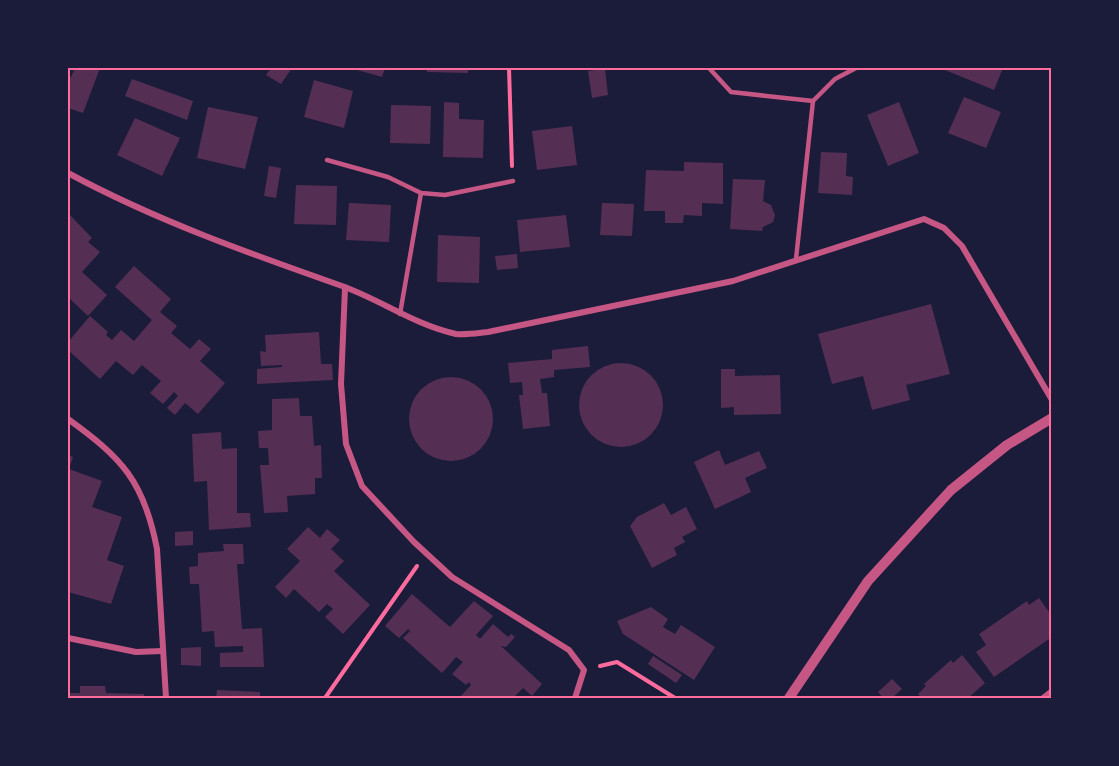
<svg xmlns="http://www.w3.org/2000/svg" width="1119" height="766" viewBox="0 0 1119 766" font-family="Figtree,sans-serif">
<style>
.building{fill:#542f53}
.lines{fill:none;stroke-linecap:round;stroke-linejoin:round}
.path{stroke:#ff6b9d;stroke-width:4}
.service{stroke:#c65784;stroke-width:4.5}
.minor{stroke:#c65784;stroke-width:6}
.tertiary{stroke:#c65784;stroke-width:10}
.neatline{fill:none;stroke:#ff6b9d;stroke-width:2}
</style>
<rect width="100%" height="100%" fill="#1b1b3a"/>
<!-- building -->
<g class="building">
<path d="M75,68H100L83,113L68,108V76L71,77Z"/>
<path d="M271,68H292L281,84L266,75Z"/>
<path d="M358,68H385L382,77L357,70Z"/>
<path d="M427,68H468V73L427,72Z"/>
<path d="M946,68H1003L994,90L945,70Z"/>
<path d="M605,69L608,95L592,98L588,71Z"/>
<path d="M132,79L193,101L187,120L125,96Z"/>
<path d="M314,80L353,91L344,128L304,117Z"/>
<path d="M964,97L1001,112L986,148L948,133Z"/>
<path d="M444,102L459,103V119L484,120L483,158L443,157Z"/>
<path d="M899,102L919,153L888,166L867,115Z"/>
<path d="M391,105L431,106L430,144L390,143Z"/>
<path d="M208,107L258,117L245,169L197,158Z"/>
<path d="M135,118L180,138L162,176L117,155Z"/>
<path d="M572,126L577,165L537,170L532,131Z"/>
<path d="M821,152L847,153L846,176L853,177L852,195L818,193Z"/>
<path d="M684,162L723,163V204L702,203V216L684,215L683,223H665V211H644L646,170L684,171Z"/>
<path d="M269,166L281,168L276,198L264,196Z"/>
<path d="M733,179L765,180L763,201L771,205L775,215L773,222L763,227L762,231L730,229Z"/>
<path d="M296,185L337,186L336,225L294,224Z"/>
<path d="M349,203L391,205L389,242L346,240Z"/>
<path d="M602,203L634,204L632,236L600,235Z"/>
<path d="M69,214L92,238L88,242L100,252L82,272L107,295L88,316L68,297Z"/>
<path d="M566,215L570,247L520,252L517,220Z"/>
<path d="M438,235L480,237L479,283L437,282Z"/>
<path d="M517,254L518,268L497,270L495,256Z"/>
<path d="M134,266L171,299L160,312L177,326L171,333L190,349L199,339L211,349L200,361L225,383L198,414L185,403L175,415L167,408L178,396L174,392L163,404L150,393L161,381L142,365L133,375L116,361L100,379L68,350V342L90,316L108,332L106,335L112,340L121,330L134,341L152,320L115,287Z"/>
<path d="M931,304L950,374L906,385L910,400L872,410L863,376L832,384L818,334Z"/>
<path d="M319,332L321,364H332L333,380L257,384V369L282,367V365L261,366L260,351L266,352L265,335Z"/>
<path d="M588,346L590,367L554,370V377L540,379L542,393H547L550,426L523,429L519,395H523L522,382L510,383L508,363L552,359V350Z"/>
<circle cx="621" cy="405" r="42"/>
<path d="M721,369H735V376L780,375L781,414L734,415V407L721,408Z"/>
<circle cx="451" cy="419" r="42"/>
<path d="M299,398L300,416H312L314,446L321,445L322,478H315V494L287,496L288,512L264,513L260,465H269L268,448H259L258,431L272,430V399Z"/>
<path d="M221,432L222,449L237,448V513H250L251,527L209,530L207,481L194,482L192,434Z"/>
<path d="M719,450L725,465L759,451L767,468L745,478L751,492L715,509L694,462Z"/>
<path d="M68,455L73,457L69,469L102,481L92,507L122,517L107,560L124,566L111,604L68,592Z"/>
<path d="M664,503L671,515L686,507L697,529L682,537L685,542L674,548L677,555L652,568L630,526L637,517Z"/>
<path d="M308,527L320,538L327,529L340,540L331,549L344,561L334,571L370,605L343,634L325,617L333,609L327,604L319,612L294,589L286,598L275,587L300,561L287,549Z"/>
<path d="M193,531V545L175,546V532Z"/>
<path d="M223,544H243L244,564H237L242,629L262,628L264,667H220V653L243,652V646L215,647L214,631L202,632L199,584H190L189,567L198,566V553L224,551Z"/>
<path d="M412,594L450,627L474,601L493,616L476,635L480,639L493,624L508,637L511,634L515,637L506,647L501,646L542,684L532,696L523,688L513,698H459L471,685L469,682L466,685L452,674L463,662L456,657L442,673L403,638L410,631L408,629L399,638L385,626Z"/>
<path d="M1039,598L1052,616V637L994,677L976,652L986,645L979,634L1027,601L1029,605Z"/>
<path d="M651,607L668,619L663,627L675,634L681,625L715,647L694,680L623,634L617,621Z"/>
<path d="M201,647V666L181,665V648Z"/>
<path d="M962,655L985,683L968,698H922L918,694L926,686L924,684L951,660L953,663Z"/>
<path d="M653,656L682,675L676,683L648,664Z"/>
<path d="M892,679L902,689L892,698H883L878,692Z"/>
<path d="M80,686H105L106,693L144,694V698H68V693H80Z"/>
<path d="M217,690L260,692V698H216Z"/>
</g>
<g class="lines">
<!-- path -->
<g class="path">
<path d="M509,68L512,166"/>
<path d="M600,666L617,662L675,698"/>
<path d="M325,698L417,566"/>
</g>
<!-- service -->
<g class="service">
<path d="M709,68L731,92L813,101"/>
<path d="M327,160L388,177L421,193L445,195L513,181"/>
<path d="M796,259L813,101L835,79L856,68"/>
<path d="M400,314L421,193"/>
</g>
<!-- minor -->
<g class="minor">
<path d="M68,173C155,220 248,253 342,286C381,300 415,325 456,334C466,335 478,333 488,332L733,281L924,219L944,228L962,246L1052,400"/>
<path d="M345,288L341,384L346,444L362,486L414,542L452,577L569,650L584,670L575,698"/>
<path d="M68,419C122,458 144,481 157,549L166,698"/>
<path d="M68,638L136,652L162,651"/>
<path d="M1043,698L1052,691"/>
</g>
<!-- tertiary -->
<path class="tertiary" d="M789,698L868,581L951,490L1007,445L1052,418"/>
</g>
<!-- border -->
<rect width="1119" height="766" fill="none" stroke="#1b1b3a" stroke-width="138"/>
<rect x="69" y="69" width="981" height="628" class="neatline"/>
</svg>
